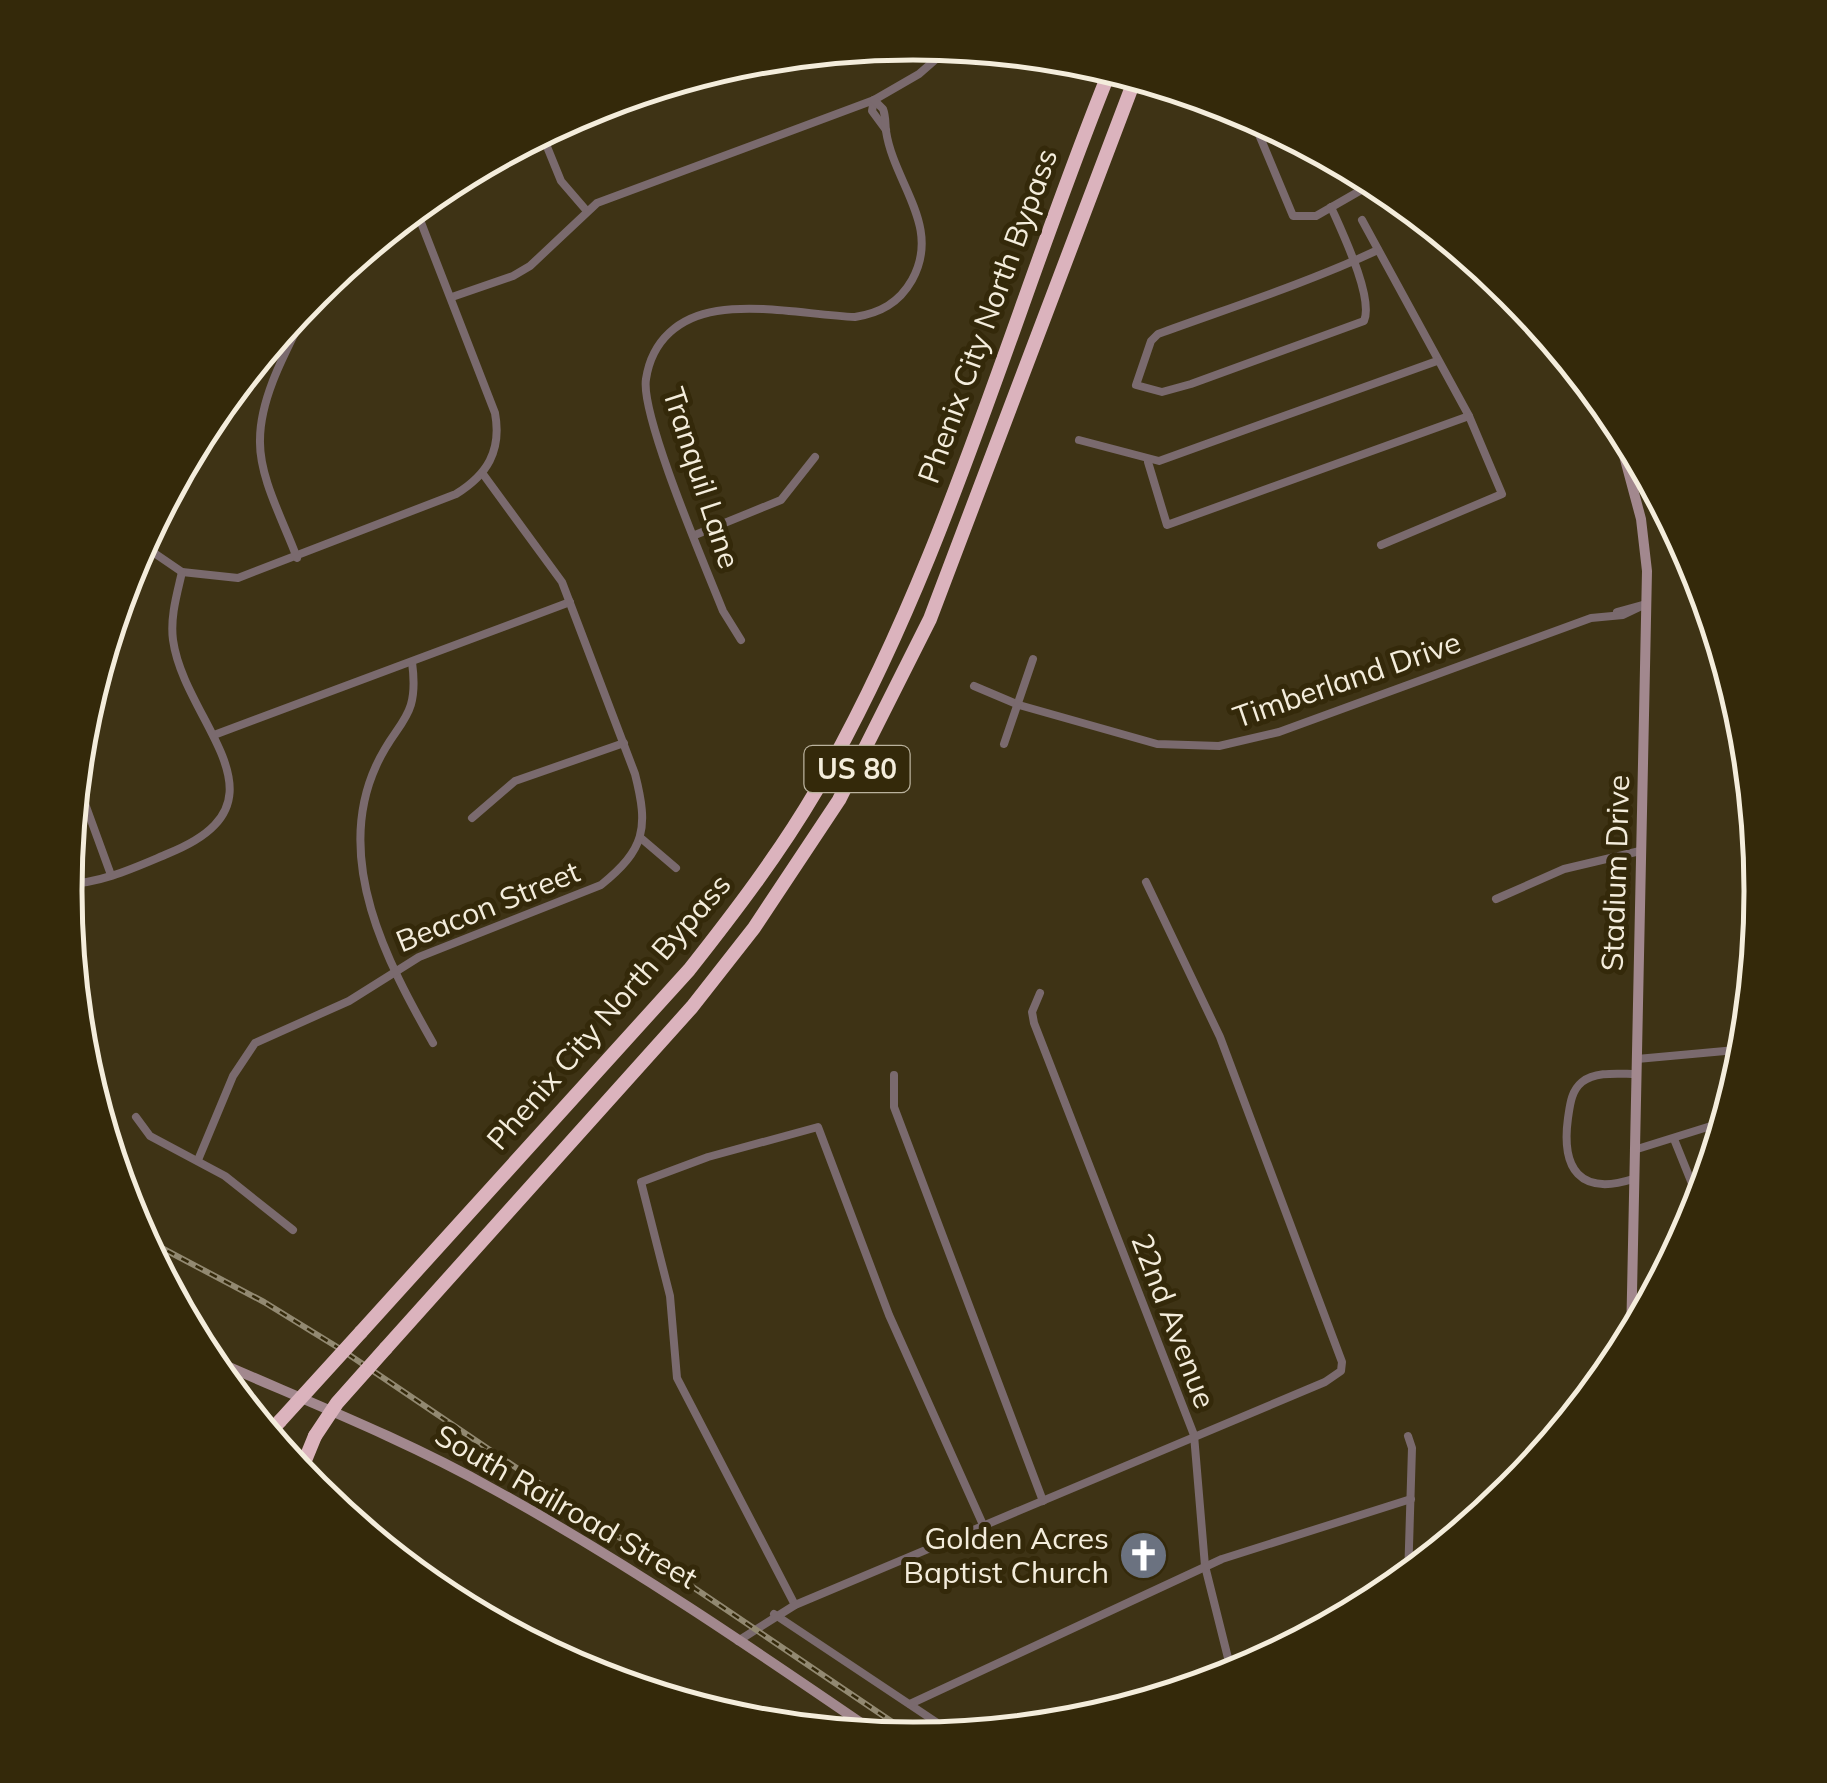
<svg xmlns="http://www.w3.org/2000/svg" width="1827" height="1783" viewBox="0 0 1827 1783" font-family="Mulish,sans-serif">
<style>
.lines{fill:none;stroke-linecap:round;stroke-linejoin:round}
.street{stroke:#7a6a6e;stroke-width:8}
.secondary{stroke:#a2888e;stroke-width:10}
.highway{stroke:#dbb3bd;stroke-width:14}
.rail-casing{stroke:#928971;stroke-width:6}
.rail{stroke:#34290a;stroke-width:2.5;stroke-dasharray:8;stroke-linecap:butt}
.highway-bridge{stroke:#dbb3bd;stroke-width:14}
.labels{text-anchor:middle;stroke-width:10;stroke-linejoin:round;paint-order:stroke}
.shield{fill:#34290a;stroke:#bab29d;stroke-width:2.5}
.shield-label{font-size:28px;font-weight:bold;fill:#f4eddc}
.street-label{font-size:30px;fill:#f4eddc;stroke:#34290a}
.poi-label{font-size:30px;fill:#f4eddc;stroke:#34290a;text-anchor:end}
.rim{fill:none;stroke:#f4eddc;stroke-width:5}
</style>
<rect width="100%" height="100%" fill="#3e3315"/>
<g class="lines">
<!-- street -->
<g class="street">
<path d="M874,100L872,111L886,130"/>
<path d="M1250,113L1293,216H1316L1377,181"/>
<path d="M541,132L561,181L586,210"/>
<path d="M1331,207C1342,232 1374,298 1364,321L1191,384L1162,392L1136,385L1151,341L1158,334C1232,307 1307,283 1378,250"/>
<path d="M1362,220L1469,416L1502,494L1381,545"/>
<path d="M452,297L513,276L530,266L597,203L874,100L919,74L951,46"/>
<path d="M1079,440L1159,461L1437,361"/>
<path d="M1148,462L1167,525L1469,416"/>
<path d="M695,535L781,500L815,457"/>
<path d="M141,544L182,572L238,578L456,494C487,475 502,451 495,413L415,207"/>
<path d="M297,558C284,522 259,478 260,440C260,389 297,333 317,288"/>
<path d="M1617,612L1646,604"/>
<path d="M741,640L723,611C706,568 640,415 646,379C652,340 679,317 717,311C761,304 811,315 855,317C880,313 899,303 912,280C942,226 894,184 886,131C885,123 886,117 883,109L874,100"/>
<path d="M412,662C420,721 397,719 376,766C333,860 387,962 433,1043"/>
<path d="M974,686L1019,705L1157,744L1219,746L1279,732L1591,618L1623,615L1646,604"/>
<path d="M214,735L570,602"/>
<path d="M1004,744L1033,659"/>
<path d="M76,779L111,875"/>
<path d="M472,818L515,781L624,743"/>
<path d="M642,839L676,868"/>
<path d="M65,884C100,884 136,867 167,854C298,802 185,725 173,640C170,617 177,594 182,572"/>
<path d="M1496,899L1564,869L1640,851"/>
<path d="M1040,993L1032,1012L1034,1023L1194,1435L1205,1566L1233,1678"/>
<path d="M1749,1030L1740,991L1754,973"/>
<path d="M1637,1059L1747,1049"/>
<path d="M894,1075V1107L1043,1501"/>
<path d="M136,1117L150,1136L225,1176L293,1230"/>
<path d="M1674,1139L1701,1206"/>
<path d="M1634,1150L1727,1121"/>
<path d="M198,1160L233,1076L255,1043L349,1001L419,957L601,885C645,849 649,829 635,774L562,582L483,474"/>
<path d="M1633,1179C1580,1196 1561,1169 1568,1118C1570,1105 1571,1091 1582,1082C1596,1071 1619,1074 1636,1074"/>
<path d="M1408,1579L1412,1448L1408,1436"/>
<path d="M795,1605L677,1378L670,1296L641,1182L708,1157L818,1127L889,1315L984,1527"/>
<path d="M774,1614L957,1736"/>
<path d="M738,1641L795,1605L1325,1382L1341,1371L1342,1362L1220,1037L1146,882"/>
<path d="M910,1704L1222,1559L1411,1499"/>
</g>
<!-- secondary -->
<g class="secondary">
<path d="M1612,411L1641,519L1647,571L1631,1341"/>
<path d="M204,1356C301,1399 400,1437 493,1489C628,1563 756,1651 883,1738"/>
</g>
<!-- highway -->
<g class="highway">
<path d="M361,1332L689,970C734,913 779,854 816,791C947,565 1013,308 1111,68"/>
<path d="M386,1348L692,1007L754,928L839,800L930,619L1136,76"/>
<path d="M267,1435L280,1421"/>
<path d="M299,1475L315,1436"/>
</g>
<defs>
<path id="rail" d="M139,1236L264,1302L342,1350L919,1740"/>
</defs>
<!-- rail casing -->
<use href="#rail" class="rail-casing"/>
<!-- rail -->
<use href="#rail" class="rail"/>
<!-- highway-bridge -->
<g class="highway-bridge">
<path d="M280,1421L361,1332"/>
<path d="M315,1436L337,1403L386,1348"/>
</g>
</g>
<!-- icons -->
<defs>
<symbol id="church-disc" viewBox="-11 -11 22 22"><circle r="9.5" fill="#6b7280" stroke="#34290a"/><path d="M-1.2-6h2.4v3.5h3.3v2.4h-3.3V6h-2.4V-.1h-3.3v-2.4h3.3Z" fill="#fff"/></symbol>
</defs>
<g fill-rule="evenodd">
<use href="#church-disc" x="1116" y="1528" width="55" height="55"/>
</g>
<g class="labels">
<!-- shield labels -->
<rect class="shield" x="804.5" y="746" width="105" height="46" rx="8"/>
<g class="shield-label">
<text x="857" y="779">US 80</text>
</g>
<!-- street labels -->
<g class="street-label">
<text transform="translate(988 316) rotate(-70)" y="10">Phenix City North Bypass</text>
<text transform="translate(701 478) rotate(72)" y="10">Tranquil Lane</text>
<text transform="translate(1347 680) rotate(-19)" y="10">Timberland Drive</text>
<text transform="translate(1616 873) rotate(-88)" y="10">Stadium Drive</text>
<text transform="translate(488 907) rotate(-22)" y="10">Beacon Street</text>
<text transform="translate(609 1012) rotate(-49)" y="10">Phenix City North Bypass</text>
<text transform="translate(1173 1321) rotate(69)" y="10">22nd Avenue</text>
<text transform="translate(566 1507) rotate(30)" y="10">South Railroad Street</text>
</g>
<!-- poi labels -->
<g class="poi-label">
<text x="1109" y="1549">Golden Acres<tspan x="1109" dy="34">Baptist Church</tspan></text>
</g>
</g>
<!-- crop -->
<path d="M0 0H1827V1783H0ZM82 891a831 831 0 1 1 1662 0a831 831 0 1 1-1662 0Z" fill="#34290a" fill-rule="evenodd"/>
<path class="rim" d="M82 891a831 831 0 1 1 1662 0a831 831 0 1 1-1662 0Z"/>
</svg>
